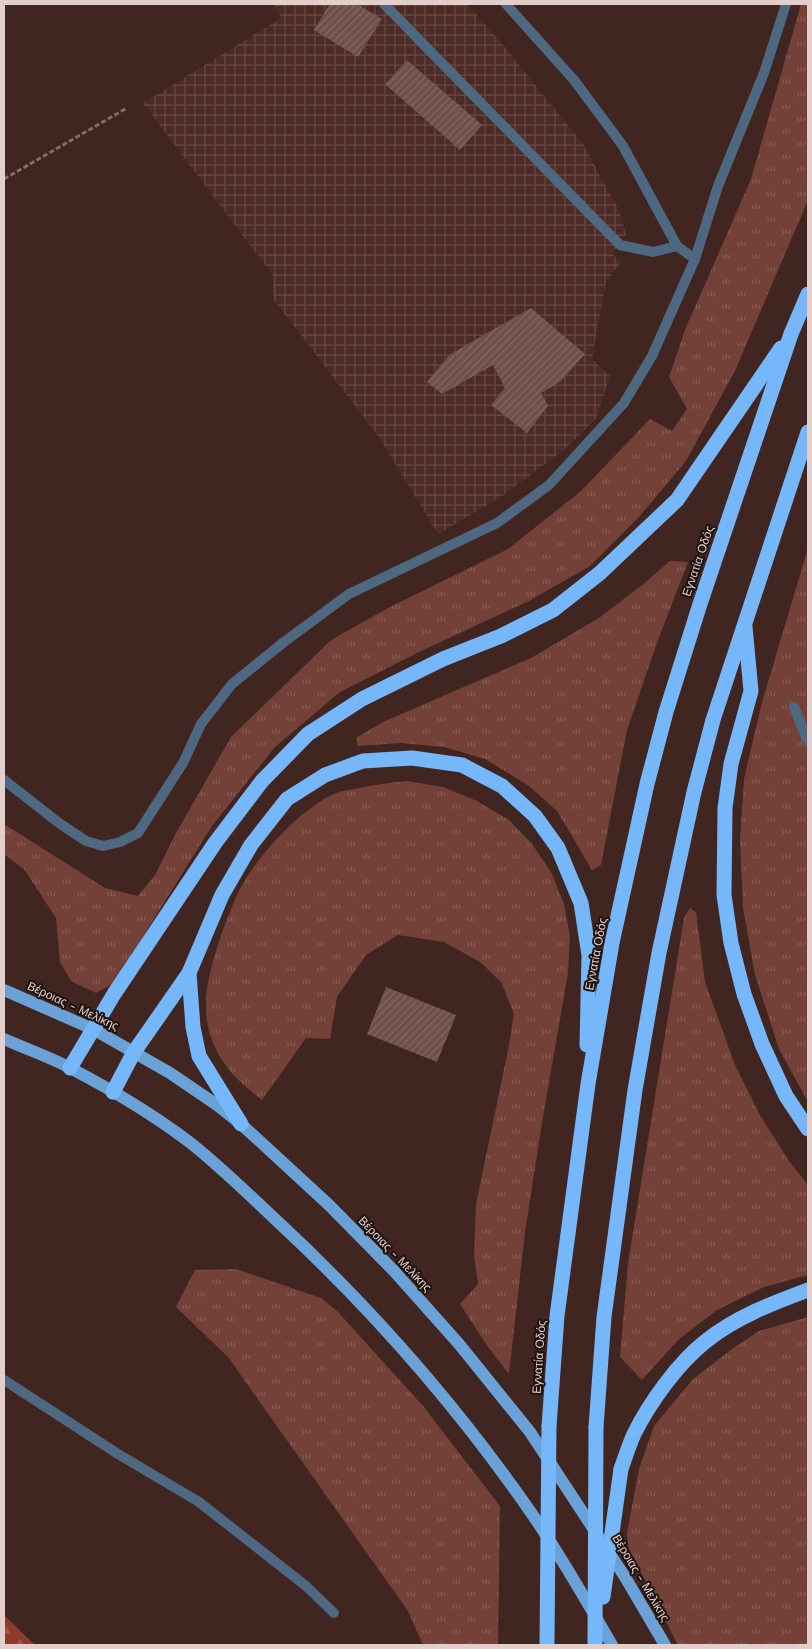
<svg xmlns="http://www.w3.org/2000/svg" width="812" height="1649" viewBox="0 0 812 1649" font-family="'Work Sans',sans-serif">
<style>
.industrial{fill:url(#industrial-grid)}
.grass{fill:url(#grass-tufts)}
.forest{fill:url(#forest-firs)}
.building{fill:url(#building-hatch)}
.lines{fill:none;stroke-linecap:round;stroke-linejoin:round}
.path{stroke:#856d69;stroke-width:3;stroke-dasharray:5 2.5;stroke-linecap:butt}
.lane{stroke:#4e6882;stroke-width:10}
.street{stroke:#4e6882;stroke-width:10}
.primary{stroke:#6aa1d7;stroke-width:12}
.highway{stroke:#75b7f9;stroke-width:15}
.highway-bridge{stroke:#75b7f9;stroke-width:15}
.labels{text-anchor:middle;stroke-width:4;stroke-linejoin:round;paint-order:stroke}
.street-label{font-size:12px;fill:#e2cfcb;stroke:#1e120f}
</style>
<defs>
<pattern id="industrial-grid" width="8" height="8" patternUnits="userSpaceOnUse" patternTransform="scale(1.25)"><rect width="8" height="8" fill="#4e2b25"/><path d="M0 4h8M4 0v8" fill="none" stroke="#674943"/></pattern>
<pattern id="grass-tufts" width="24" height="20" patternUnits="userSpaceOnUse" patternTransform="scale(1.25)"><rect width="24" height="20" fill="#734138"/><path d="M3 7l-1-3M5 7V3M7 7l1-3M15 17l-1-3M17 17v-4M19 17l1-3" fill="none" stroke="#875b53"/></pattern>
<pattern id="forest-firs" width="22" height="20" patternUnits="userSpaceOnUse" patternTransform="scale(1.25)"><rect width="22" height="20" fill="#8d392c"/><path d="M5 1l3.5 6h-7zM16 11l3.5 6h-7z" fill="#9d5549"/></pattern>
<pattern id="building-hatch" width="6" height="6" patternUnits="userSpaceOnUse" patternTransform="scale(1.25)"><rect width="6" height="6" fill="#6f504a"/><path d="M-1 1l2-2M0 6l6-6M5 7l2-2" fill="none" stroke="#836863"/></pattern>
</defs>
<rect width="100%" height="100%" fill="#402520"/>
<!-- industrial -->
<path class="industrial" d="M274,4H467L498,39L583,144L619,210L626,234L612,254L621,262L606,282L592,359L610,376L596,419L565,449L501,497L438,534L378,436L273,299V276L143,103L281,18Z"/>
<!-- grass -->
<g class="grass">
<path d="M801,4H808V200L735,371L686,461L639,517L590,566L529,601L419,652L340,692L275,747L212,826L114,983L96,993L71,981L60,962L56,918L24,869L4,854V824L105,888L138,896L155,875L176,833L231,737L331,640L388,608L508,549L581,491L650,419L672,431L687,409L669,377L685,330L751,179Z"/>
<path d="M808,548V1102L779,1049L755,975L743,908L740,839L744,779L762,702Z"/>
<path d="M670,561L688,562L658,640L627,730L601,865L592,870L557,811L529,786L485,759L444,747L401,743L358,746L356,738L383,722L531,658L599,618L646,582Z"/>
<path d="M407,781L443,787L477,801L509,820L532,844L551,872L564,904L570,936L568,973L541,1129L525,1232L509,1374L488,1347L460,1304L478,1284L474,1256L476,1204L508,1050L514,1014L501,982L480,962L444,942L398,935L366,955L337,997L330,1039L306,1038L262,1100C239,1082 223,1068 212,1040C208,1031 206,1017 206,1007C204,978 226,918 239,891C255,858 302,807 336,793C341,791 348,790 354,789C372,785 389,783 407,781Z"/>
<path d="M690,908L696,912L705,982L735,1065L760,1115L789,1161L808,1185V1275L764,1287L717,1310L678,1340L642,1380L620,1357L628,1263L684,918Z"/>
<path d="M236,1269L321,1298L339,1313L423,1406L500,1506L498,1645H423L408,1611L228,1357L176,1307L195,1270Z"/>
<path d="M808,1317V1645H678L628,1547L627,1533L639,1469L654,1426L693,1379L732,1349L759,1331Z"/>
</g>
<!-- forest -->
<path class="forest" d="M4,1615L35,1645H4Z"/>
<!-- building -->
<g class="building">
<path d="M330,4H357L382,19L358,57L314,30Z"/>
<path d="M407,60L482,125L460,150L385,84Z"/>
<path d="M531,308L585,354L561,381L541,393L548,406L527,433L491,405L505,388L493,365L442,394L427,382L449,355Z"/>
<path d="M386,987L456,1015L437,1062L367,1034Z"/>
</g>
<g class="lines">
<!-- path -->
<path class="path" d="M4,179L127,108"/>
<!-- lane -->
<path class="lane" d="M384,4L620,245L653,252L677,246"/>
<!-- street -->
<g class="street">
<path d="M506,4L574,80L623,146L677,246L695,259"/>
<path d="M794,707L808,742"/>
<path d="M4,780L59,823L86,841L103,846L120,842L138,833L183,763L201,724L232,684L284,642L349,594L497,523L549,485L624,403L652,356L695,259L718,186L764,73L786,4"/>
<path d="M4,1380L118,1454L199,1502L306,1586L334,1613"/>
</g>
<!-- primary -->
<g class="primary">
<path d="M4,990L93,1029L170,1073L217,1105L241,1124L329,1205L394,1271L459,1344L530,1432L625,1577L665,1645"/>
<path d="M4,1039C26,1049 50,1057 72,1069C112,1090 152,1114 188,1141C219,1165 247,1193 276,1220C371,1308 458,1407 532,1514C561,1556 587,1602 612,1645"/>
</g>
<!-- highway -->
<g class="highway">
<path d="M745,627L751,691L731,764L725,808L724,895L731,943L744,994L762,1044L786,1096L808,1129"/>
<path d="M189,973L193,1027L199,1056L241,1124"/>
<path d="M70,1068L114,994L215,843L262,781L308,734L362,699L443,659L501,636L553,610L600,573L677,500L781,348"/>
<path d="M113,1092L134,1052L189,973L222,895L251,845L287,799L325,775L363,761L412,758L462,765L502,786L535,816L558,848L581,903L589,955L587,1045"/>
<path d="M549,1426L557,1316L588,1084L612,943L647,784L666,712L700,604L791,334L808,294"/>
<path d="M596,1427L604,1317L635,1090L659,953L694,792L713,720L808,432"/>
<path d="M621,1469C625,1458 629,1445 634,1434C650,1402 678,1363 706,1341C736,1317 773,1303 808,1290"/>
</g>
<!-- highway-bridge -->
<g class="highway-bridge">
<path d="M603,1597L621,1469"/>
<path d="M547,1645L549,1426"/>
<path d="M595,1645L596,1427"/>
</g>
</g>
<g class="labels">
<!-- street labels -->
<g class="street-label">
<text transform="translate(698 561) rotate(-71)" y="4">Εγνατία Οδός</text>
<text transform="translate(596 954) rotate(-79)" y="4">Εγνατία Οδός</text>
<text transform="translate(73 1006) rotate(25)" y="4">Βέροιας - Μελίκης</text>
<text transform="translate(395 1254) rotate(46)" y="4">Βέροιας - Μελίκης</text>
<text transform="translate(539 1357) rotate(-86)" y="4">Εγνατία Οδός</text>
<text transform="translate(641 1578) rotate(59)" y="4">Βέροιας - Μελίκης</text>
</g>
</g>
<!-- border -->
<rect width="812" height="1649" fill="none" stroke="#e2cfcb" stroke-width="10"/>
</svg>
